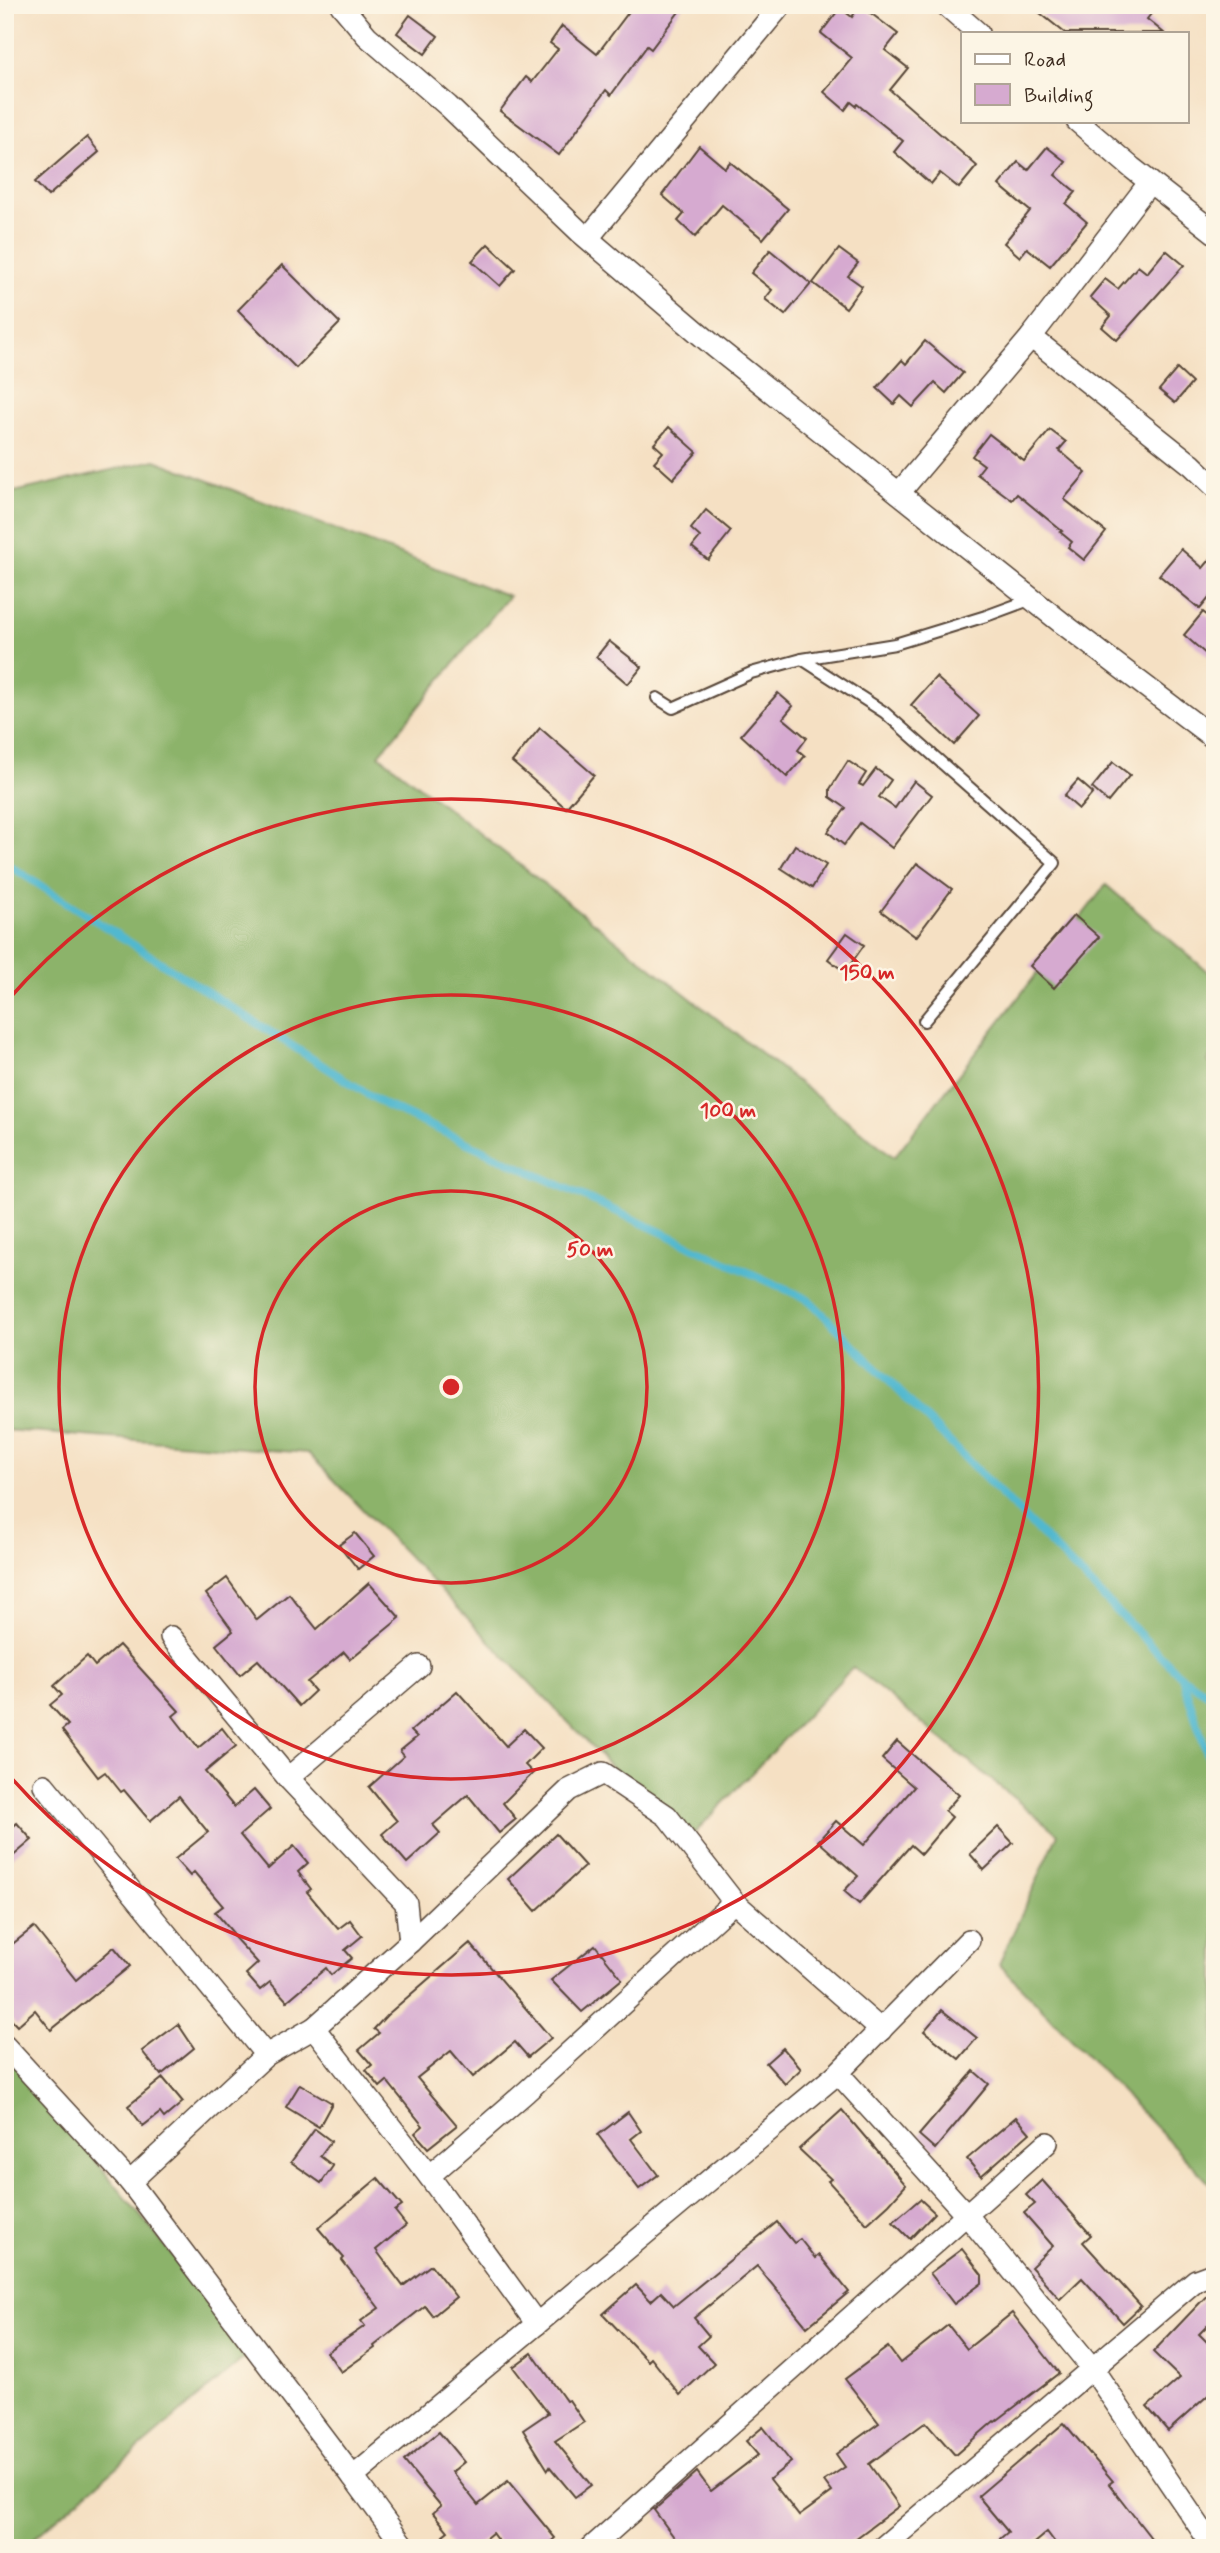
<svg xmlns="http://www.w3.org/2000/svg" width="1220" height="2553" viewBox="0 0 1220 2553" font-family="Mynerve,sans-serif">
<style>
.forest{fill:#8cb36a;stroke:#646e44;stroke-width:2}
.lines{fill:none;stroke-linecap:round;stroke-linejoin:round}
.stream{stroke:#51b8cf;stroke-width:8}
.building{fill:#d6aad0}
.service-casing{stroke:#574537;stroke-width:14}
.minor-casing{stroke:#574537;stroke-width:24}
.service{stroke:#fff;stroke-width:10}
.minor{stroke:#fff;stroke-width:21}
.ring{fill:none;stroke:#d62828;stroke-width:3.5}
.centre{fill:#d62828;stroke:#fcf5e5;stroke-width:3.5}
.ring-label{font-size:21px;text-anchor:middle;font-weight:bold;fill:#d62828;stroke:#fcf5e5;stroke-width:5;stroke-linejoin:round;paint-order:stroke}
</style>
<rect width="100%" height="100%" fill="#fcf5e5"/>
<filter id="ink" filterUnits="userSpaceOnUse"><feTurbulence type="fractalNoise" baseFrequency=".0143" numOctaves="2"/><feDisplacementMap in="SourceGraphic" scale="14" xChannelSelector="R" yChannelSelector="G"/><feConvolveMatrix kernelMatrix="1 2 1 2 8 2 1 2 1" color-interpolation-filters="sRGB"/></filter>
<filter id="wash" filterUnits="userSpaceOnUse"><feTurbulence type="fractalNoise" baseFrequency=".00686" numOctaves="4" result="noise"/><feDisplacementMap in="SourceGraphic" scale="28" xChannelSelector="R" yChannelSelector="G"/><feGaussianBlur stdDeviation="1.57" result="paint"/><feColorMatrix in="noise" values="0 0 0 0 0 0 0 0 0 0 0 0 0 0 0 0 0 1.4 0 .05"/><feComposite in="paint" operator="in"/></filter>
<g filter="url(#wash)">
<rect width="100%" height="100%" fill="#f5e0c3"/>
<!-- forest -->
<g class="forest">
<path d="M155,460L509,596L379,755L894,1157L1106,885L1215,978V1050L1208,1061L1215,1070V2189L999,1964L1058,1834L853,1667L685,1843L308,1453L5,1430V494Z"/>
<path d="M5,2049L251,2352L23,2548H5Z"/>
</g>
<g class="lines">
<!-- stream -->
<g class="stream">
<path d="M5,863L385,1105L809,1300L1182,1677L1215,1698"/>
<path d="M1182,1677L1215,1777"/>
</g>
</g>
<g id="blocks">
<!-- building -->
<g class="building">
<path d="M634,5H684L651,49L647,46L611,95L606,90L559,155L500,111L526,77L532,82L558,49L550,43L562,26L597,54Z"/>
<path d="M860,5L898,34L885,50L908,68L890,90L977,166L959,188L940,173L931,184L894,152L903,141L857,104L856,106L851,102L845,110L824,92L852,58L821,33L840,8L852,17Z"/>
<path d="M1030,5H1158L1147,19L1164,33H1065Z"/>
<path d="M410,15L438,36L425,54L397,33Z"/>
<path d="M87,137L99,152L48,196L35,182Z"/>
<path d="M699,146L725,168L730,162L788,209L763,239L722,205L695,237L678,221L684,214L662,195Z"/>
<path d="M1047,147L1066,162L1055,175L1076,192L1066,204L1087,222L1050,266L1027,248L1020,257L1004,243L1030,211L999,185L1018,162L1028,170Z"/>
<path d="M488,244L515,269L500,286L472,261Z"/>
<path d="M839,249L858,263L848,276L862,286L846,308L813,283Z"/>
<path d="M770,250L811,284L785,315L765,299L772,290L751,273Z"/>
<path d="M1166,250L1184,265L1117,340L1102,327L1111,316L1090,297L1105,279L1118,289L1138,266L1147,273Z"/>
<path d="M282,265L340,323L296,368L238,310Z"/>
<path d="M925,341L963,373L946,393L935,383L913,407L901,396L894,404L877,388L902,360L906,364Z"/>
<path d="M1177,369L1192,383L1175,403L1159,390Z"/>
<path d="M669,427L697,452L673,479L654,462L663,452L654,444Z"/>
<path d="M1050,430L1066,442L1059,450L1086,473L1064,499L1106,532L1084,560L1068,547L1072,542L1060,532L1062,531L1017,494L1012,500L977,474L984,465L972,456L989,434L1024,461Z"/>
<path d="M706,510L731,531L708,560L692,547L700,537L691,529Z"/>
<path d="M1181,549L1203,568L1215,554V591L1200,609L1159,575Z"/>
<path d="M1203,612L1215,622V662L1184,635Z"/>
<path d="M609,641L642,667L628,684L596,657Z"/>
<path d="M936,677L979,716L954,745L911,705Z"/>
<path d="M778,693L793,706L783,718L807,738L798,750L805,756L787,777L741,735Z"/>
<path d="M540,728L594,775L566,808L512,762Z"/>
<path d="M848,761L866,773L859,784L863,786L876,769L891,780L879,797L895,808L914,781L932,795L892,848L860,823L844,845L828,832L846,808L830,797V789Z"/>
<path d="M1113,762L1130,775L1108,802L1092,788Z"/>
<path d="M1078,780L1093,793L1079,809L1064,796Z"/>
<path d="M795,845L826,865L812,888L781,868Z"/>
<path d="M917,863L952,889L916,937L881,911Z"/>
<path d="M1074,915L1099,937L1054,988L1030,966Z"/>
<path d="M847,933L864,945L845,972L828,959Z"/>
<path d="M355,1533L374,1556L358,1569L339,1545Z"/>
<path d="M227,1578L257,1620L289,1594L317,1629L369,1583L400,1618L350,1659L344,1652L307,1682L315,1691L299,1706L258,1660L240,1675L216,1645L233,1631L206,1594Z"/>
<path d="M119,1645L179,1711L173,1716L198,1748L222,1728L236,1746L205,1772L234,1807L254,1790L270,1809L240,1835L268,1869L294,1846L308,1863L298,1872L311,1889L307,1892L338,1929L350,1920L362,1936L345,1950L352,1958L331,1975L326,1968L287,2001L270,1982L260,1990L246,1974L258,1963L232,1935L233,1933L215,1912L223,1906L194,1872L190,1876L175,1859L208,1832L179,1796L150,1821L124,1790L121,1792L105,1772L98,1777L62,1730L68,1725L50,1705L62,1695L54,1686L87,1656L95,1666Z"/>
<path d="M457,1691L506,1746L524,1729L542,1748L525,1765L533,1773L503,1803L516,1819L499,1833L468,1795L433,1825L440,1833L407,1863L382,1834L397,1821L369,1787L404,1756L400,1751L417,1737L411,1731Z"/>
<path d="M897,1741L959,1795L945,1811L952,1817L921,1854L911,1845L859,1904L844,1891L858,1876L818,1841L836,1821L864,1845L914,1787L882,1759Z"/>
<path d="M17,1823L32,1840L5,1863V1834Z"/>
<path d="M998,1827L1013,1843L984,1870L970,1854Z"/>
<path d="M556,1834L585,1866L536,1911L508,1879Z"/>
<path d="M34,1927L76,1980L114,1947L130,1966L51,2030L35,2010L17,2026L5,2013V1950Z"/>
<path d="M470,1943L551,2038L528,2057L515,2042L473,2077L451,2051L417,2078L457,2125L428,2148L415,2133L423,2126L387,2081L380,2087L366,2070L372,2065L359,2050L379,2033L374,2029L387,2015Z"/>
<path d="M595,1945L622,1979L582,2012L551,1980Z"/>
<path d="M942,2010L977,2038L959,2059L924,2031Z"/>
<path d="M178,2024L194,2048L161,2075L142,2051Z"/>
<path d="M783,2048L801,2069L785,2084L766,2063Z"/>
<path d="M974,2071L989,2084L935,2149L919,2135Z"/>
<path d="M163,2078L183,2102L164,2118L160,2113L143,2126L128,2106Z"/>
<path d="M300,2084L332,2103L319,2127L286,2107Z"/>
<path d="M842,2110L906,2185L889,2204L867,2224L828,2181L831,2179L799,2149Z"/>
<path d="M628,2112L641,2131L631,2139L658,2175L639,2189L598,2135Z"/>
<path d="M1016,2117L1030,2133L981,2176L967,2159Z"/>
<path d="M315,2129L331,2141L320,2156L333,2166L321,2183L291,2162Z"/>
<path d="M378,2178L402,2206L395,2211L406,2225L376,2250L403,2286L431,2265L456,2297L433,2316L425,2306L374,2346L375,2348L341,2372L327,2352L365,2326L361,2321L379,2308L342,2260L344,2258L318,2228Z"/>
<path d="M1042,2180L1091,2235L1083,2242L1141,2306L1123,2323L1082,2278L1060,2299L1031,2267L1053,2246L1024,2213L1035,2204L1026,2195Z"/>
<path d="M920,2199L935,2213L910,2239L893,2222Z"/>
<path d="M777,2222L794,2243L800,2239L815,2258L819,2255L849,2292L807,2327L757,2266L694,2318L709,2336L698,2346L714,2363L680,2395L651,2358L648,2361L603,2314L636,2285L651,2301L661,2292L674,2306Z"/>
<path d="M962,2249L982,2275V2283L954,2304L930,2273Z"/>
<path d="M1215,2287V2318L1199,2334L1215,2350V2389L1168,2431L1147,2407L1180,2378L1153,2352Z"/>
<path d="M1012,2313L1059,2373L995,2422L994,2421L955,2455L926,2422L869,2464L899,2506L843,2548H682L654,2510L697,2472L711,2491L758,2455L746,2441L763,2427L791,2462L770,2479L799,2516L832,2492L824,2481L845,2467L836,2454L879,2423L845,2379L888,2347L900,2363L948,2325L967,2349Z"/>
<path d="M532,2353L566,2401L569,2400L584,2422L555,2441L591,2485L575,2497L550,2467L548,2470L523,2430L548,2413L513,2367Z"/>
<path d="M1064,2423L1113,2481L1109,2484L1151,2538L1138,2548H1059L1047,2532L1028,2548H989L1008,2532L978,2496Z"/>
<path d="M439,2432L464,2462L452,2472L478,2505L508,2481L555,2538L544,2548H503L492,2533L474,2548H453L443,2535L448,2531L433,2513L441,2506L404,2461Z"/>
</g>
</g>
</g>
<g filter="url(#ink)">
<use href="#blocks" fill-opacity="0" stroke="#574537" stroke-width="2"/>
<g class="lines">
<defs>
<g id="service">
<path d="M802,659L884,712L1055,863L924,1021"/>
<path d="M657,698L673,708L751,673L802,659L895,644L986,616L1032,599"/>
</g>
<g id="minor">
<path d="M341,5L367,36L448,106L580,232L715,347L1062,623L1215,739"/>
<path d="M946,5L978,33"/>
<path d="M1077,121L1132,168L1215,233"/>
<path d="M588,238L781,5"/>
<path d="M1031,337L1192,465L1215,487"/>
<path d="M899,493L1031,337L1150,182"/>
<path d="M171,1637L288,1778L406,1903L410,1942L314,2028"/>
<path d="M288,1778L419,1666"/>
<path d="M44,1785L266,2055"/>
<path d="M410,1942L569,1790L603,1773L667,1816L734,1902"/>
<path d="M5,2046L130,2182"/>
<path d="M838,2073L969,1940"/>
<path d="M429,2176L526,2092L734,1902L881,2030"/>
<path d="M353,2477L130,2182L266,2055L314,2028L429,2176L537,2324"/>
<path d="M405,2548L353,2477L838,2073L966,2214L1092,2368L1214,2548"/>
<path d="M591,2548L1047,2143"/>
<path d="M882,2548L1196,2280L1215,2273"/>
</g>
</defs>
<!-- service casing -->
<use href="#service" class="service-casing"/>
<!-- minor casing -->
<use href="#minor" class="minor-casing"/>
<!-- service -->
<use href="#service" class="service"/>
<!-- minor -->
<use href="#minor" class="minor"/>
</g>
</g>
<!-- distance rings -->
<g class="ring">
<circle cx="451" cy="1387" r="196"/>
<circle cx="451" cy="1387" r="392"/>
<path d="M7 1001A588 588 0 1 1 7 1773"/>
</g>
<circle cx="451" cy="1387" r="10" class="centre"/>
<g class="ring-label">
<text x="867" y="979">150 m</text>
<text x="728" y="1117">100 m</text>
<text x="590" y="1256">50 m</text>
</g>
<!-- margin -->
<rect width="1220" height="2553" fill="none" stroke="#fcf5e5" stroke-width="28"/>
<!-- legend -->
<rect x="961" y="32" width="228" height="91" fill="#fcf5e5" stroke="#afa495" stroke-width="2"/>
<rect x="975" y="54" width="35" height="10" fill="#ffffff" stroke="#afa495" stroke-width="2"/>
<text x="1024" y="66" font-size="21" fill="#3b2a1e">Road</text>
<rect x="975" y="84" width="35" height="21" fill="#d6aad0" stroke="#afa495" stroke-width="2"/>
<text x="1024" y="102" font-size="21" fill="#3b2a1e">Building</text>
</svg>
